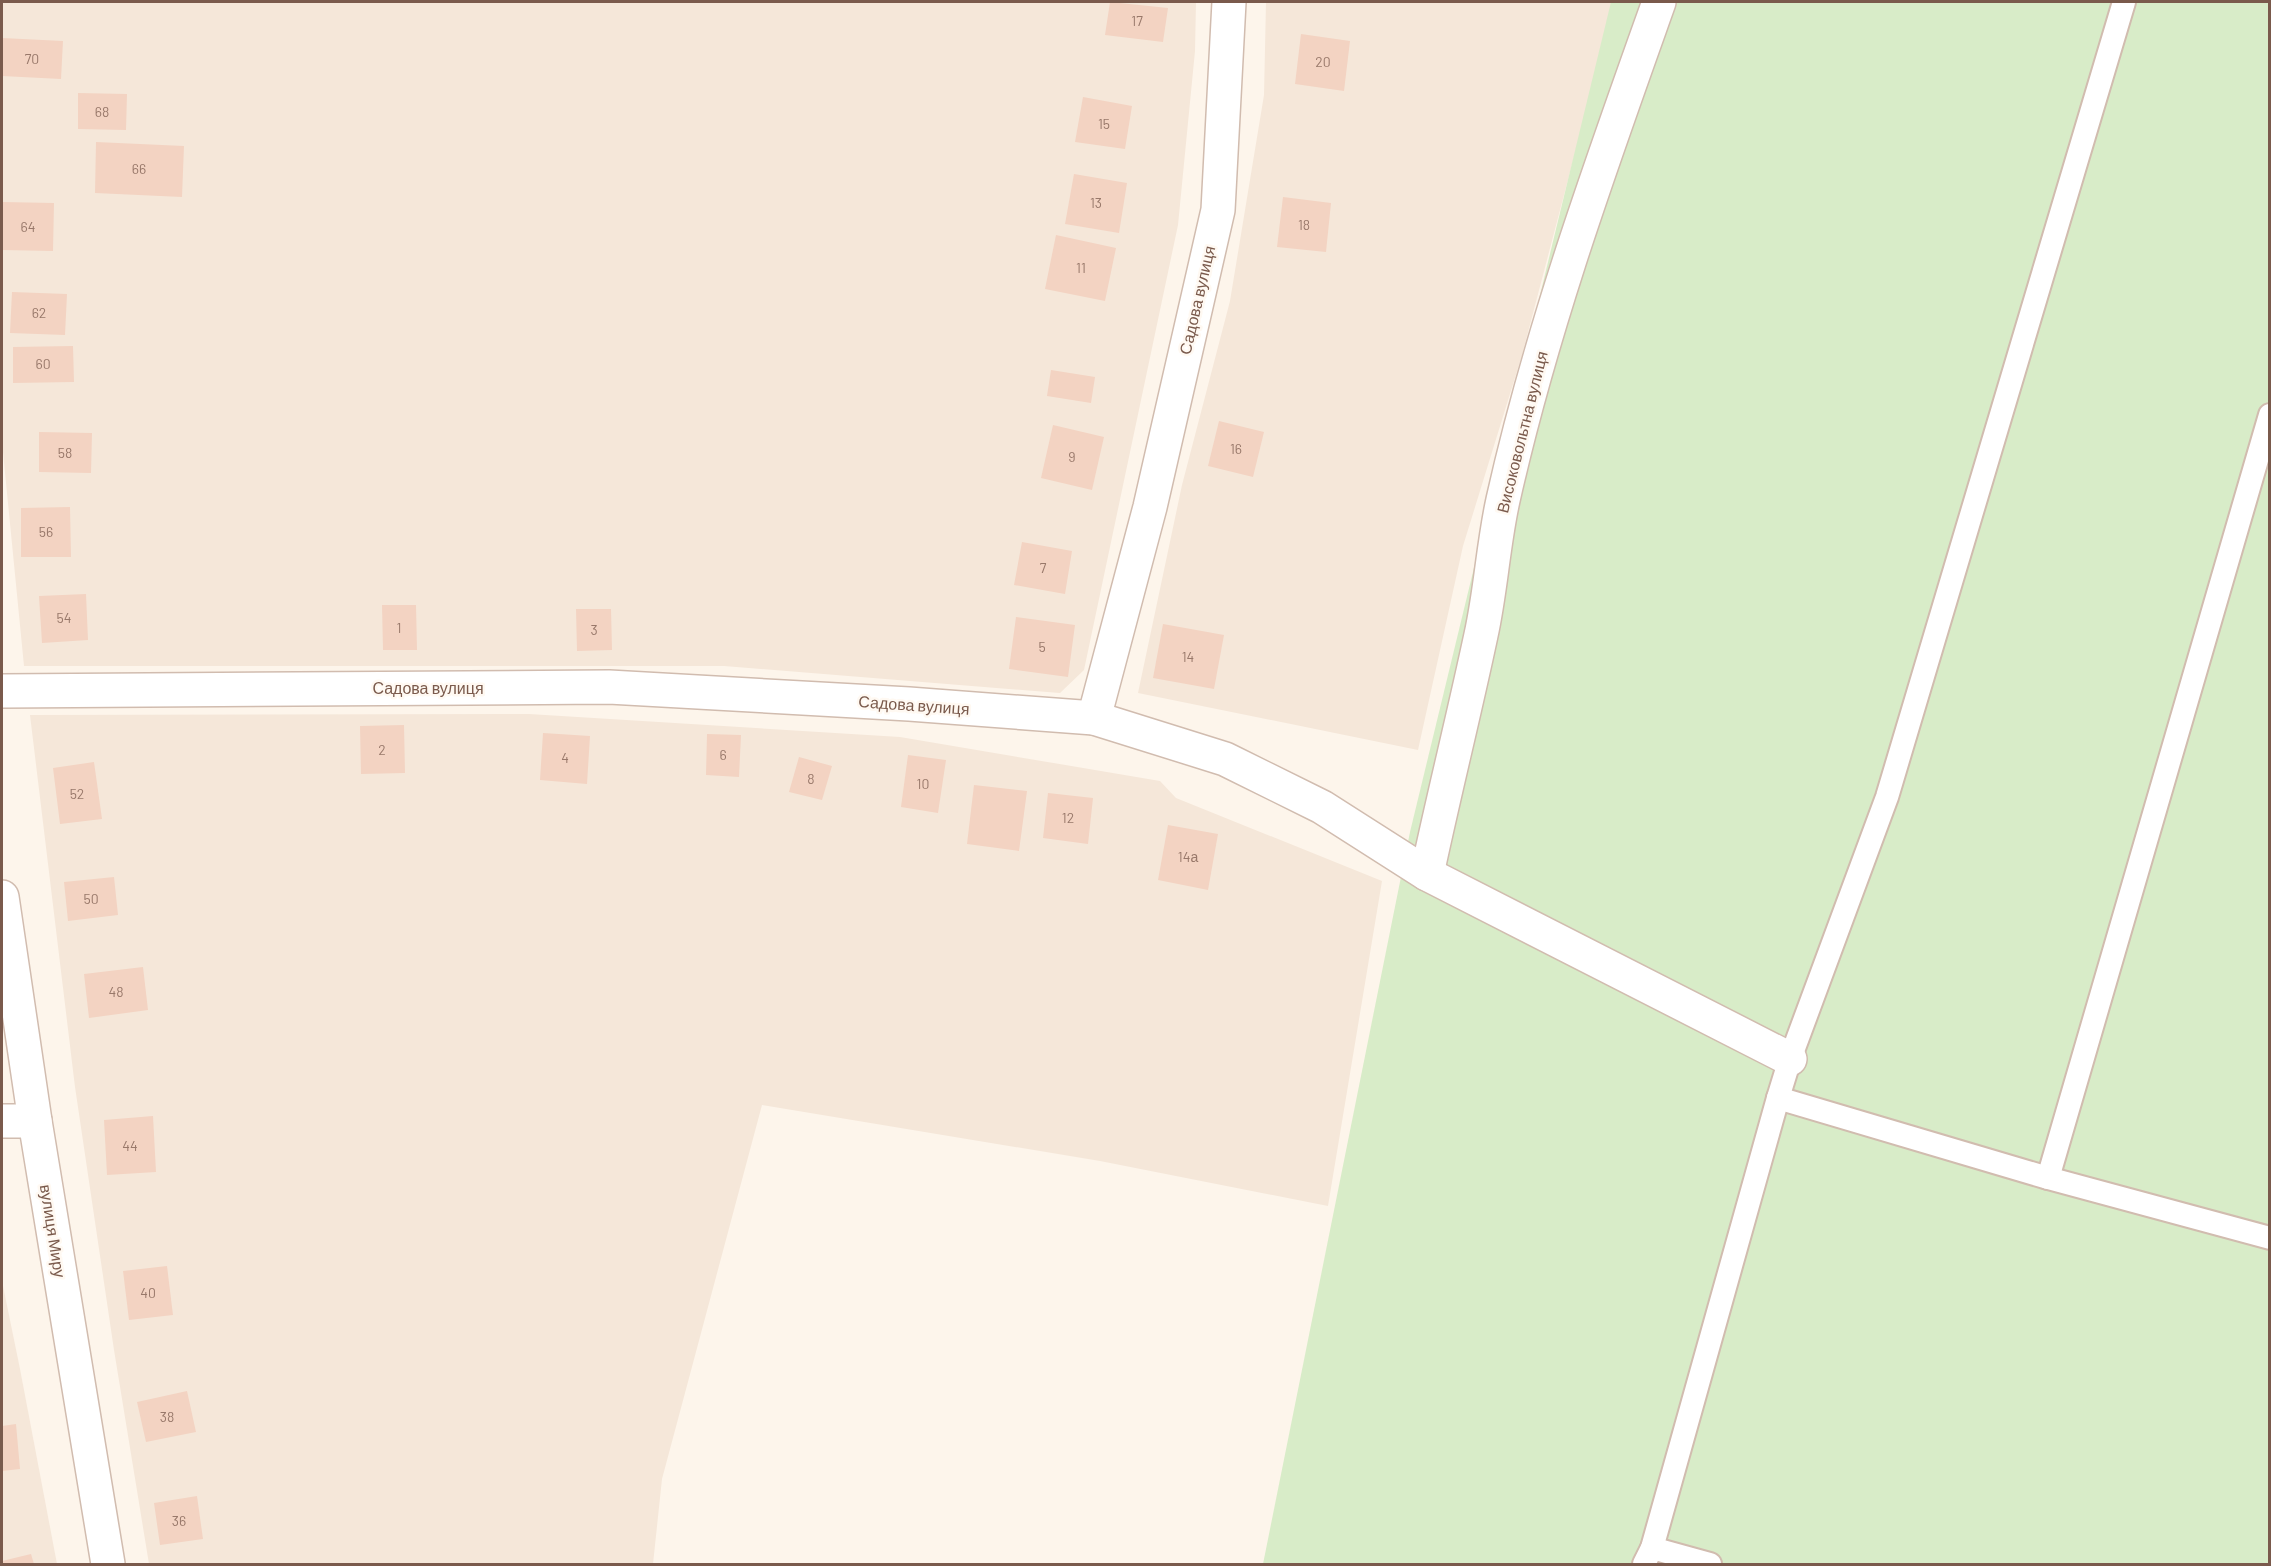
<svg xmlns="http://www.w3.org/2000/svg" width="2271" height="1566" viewBox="0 0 2271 1566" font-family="Barlow,sans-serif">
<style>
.residential{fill:#f5e7d9}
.green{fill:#d8ecc8}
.building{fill:#f3d3c2}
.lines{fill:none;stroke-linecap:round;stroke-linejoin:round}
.service-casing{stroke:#d1bcaf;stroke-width:26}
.minor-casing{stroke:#d1bcaf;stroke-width:36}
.tertiary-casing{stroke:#d1bcaf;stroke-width:36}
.service{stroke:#fff;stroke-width:22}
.minor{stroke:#fff;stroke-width:33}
.tertiary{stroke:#fff;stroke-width:33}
.labels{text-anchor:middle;stroke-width:5;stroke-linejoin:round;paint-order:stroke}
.number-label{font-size:14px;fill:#98786a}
.street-label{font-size:16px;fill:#7a5a4c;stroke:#fff9f2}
</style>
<rect width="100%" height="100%" fill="#fdf5eb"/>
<!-- residential -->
<g class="residential">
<path d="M2,2H1196L1195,51L1178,225L1084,670L1060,693L724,666H24L2,442Z"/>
<path d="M1266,2H1630L1580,134L1522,355L1463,546L1418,750L1138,693L1182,485L1230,301L1264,95Z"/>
<path d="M529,714L900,737L1160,781L1176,798L1382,881L1328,1206L1100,1161L762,1105L662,1479L653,1564H149L114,1350L75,1087L30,715Z"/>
<path d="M2,1281L20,1369L57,1564H2Z"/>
</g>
<!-- green -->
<path class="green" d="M1611,2H2269V1564H1263L1410,832Z"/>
<!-- building -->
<g class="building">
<path d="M1110,2L1168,8L1163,42L1105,35Z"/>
<path d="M1301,34L1350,41L1344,91L1295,84Z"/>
<path d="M2,38L63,41L61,79L2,76Z"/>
<path d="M78,93L127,94L126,130L78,129Z"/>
<path d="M1083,97L1132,106L1125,149L1075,142Z"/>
<path d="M96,142L184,146L182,197L95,193Z"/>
<path d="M1074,174L1127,183L1119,233L1065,224Z"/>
<path d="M1283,197L1331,203L1326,252L1277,247Z"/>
<path d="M2,202L54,203L53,251L2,250Z"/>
<path d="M1056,235L1116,248L1105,301L1045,289Z"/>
<path d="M12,292L67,294L65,335L10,333Z"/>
<path d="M73,346L74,382L13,383V347Z"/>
<path d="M1051,370L1095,377L1091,403L1047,396Z"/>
<path d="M1219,421L1264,432L1253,477L1208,466Z"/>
<path d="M1053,425L1104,437L1092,490L1041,478Z"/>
<path d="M39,432L92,433L91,473L39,472Z"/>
<path d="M70,507L71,557H21V508Z"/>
<path d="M1022,542L1072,551L1065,594L1014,585Z"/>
<path d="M86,594L88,640L42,643L39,596Z"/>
<path d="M382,605H416L417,650H383Z"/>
<path d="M576,609H611L612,650L577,651Z"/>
<path d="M1016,617L1075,625L1068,677L1009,669Z"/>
<path d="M1163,624L1224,635L1214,689L1153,678Z"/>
<path d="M404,725L405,773L361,774L360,726Z"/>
<path d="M543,733L590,736L587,784L540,780Z"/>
<path d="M707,734L741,735L739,777L706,775Z"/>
<path d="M908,755L946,760L938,813L901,807Z"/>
<path d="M799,757L832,766L822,800L789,792Z"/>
<path d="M94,762L102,819L60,824L53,768Z"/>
<path d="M974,785L1027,791L1019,851L967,844Z"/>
<path d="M1048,793L1093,798L1088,844L1043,838Z"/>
<path d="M1168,825L1218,834L1208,890L1158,880Z"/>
<path d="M114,877L118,915L68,921L64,882Z"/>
<path d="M143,967L148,1010L89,1018L84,974Z"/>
<path d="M153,1116L156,1172L107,1175L104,1120Z"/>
<path d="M167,1266L173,1315L129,1320L123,1271Z"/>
<path d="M187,1391L196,1432L146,1442L137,1402Z"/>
<path d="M16,1424L20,1469L2,1471V1426Z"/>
<path d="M197,1496L203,1539L160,1545L154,1503Z"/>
<path d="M31,1554L34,1564H2V1561Z"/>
</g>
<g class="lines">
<defs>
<g id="service">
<path d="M1778,1098L2048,1178L2270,1238"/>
<path d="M2048,1178L2270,415"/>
<path d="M1652,1548L1710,1564"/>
<path d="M1644,1564L1652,1548L1778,1098L1790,1059L1887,797L2124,2"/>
</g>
<g id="minor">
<path d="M2,691L609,687L909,704L1094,718L1225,759L1322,807L1427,874L1790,1059"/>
<path d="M1094,718L1150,507L1218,210L1229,2"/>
<path d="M1427,874C1444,794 1464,715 1481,635C1491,590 1493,545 1503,500C1541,330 1601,165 1659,2"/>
<path d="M2,1121H35"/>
</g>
<path id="tertiary" d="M2,897L35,1121L108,1564"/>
</defs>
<!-- service casing -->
<use href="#service" class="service-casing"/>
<!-- minor casing -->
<use href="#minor" class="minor-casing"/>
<!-- tertiary casing -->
<use href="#tertiary" class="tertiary-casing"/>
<!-- service -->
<use href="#service" class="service"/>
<!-- minor -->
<use href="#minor" class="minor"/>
<!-- tertiary -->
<use href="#tertiary" class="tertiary"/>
</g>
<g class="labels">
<!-- number labels -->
<g class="number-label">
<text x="1137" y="26">17</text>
<text x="32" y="64">70</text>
<text x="1323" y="67">20</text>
<text x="102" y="117">68</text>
<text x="1104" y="129">15</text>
<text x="139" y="174">66</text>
<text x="1096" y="208">13</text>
<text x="1304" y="230">18</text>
<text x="28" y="232">64</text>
<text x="1081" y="273">11</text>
<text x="39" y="318">62</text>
<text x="43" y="369">60</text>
<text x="1236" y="454">16</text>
<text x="65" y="458">58</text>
<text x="1072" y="462">9</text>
<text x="46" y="537">56</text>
<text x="1043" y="573">7</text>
<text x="64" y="623">54</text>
<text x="399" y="633">1</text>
<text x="594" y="635">3</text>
<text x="1042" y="652">5</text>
<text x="1188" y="662">14</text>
<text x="382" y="755">2</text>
<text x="723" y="760">6</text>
<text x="565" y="763">4</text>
<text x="811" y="784">8</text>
<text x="923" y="789">10</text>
<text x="77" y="799">52</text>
<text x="1068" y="823">12</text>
<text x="1188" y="862">14а</text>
<text x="91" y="904">50</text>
<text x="116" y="997">48</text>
<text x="130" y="1151">44</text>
<text x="148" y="1298">40</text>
<text x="167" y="1422">38</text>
<text x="179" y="1526">36</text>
</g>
<!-- street labels -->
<g class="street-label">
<text transform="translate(1197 300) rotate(-77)" y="6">Садова вулиця</text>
<text transform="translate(1522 432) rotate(-76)" y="6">Високовольтна вулиця</text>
<text x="428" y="694">Садова вулиця</text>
<text transform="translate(914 705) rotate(4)" y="6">Садова вулиця</text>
<text transform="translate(53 1231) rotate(81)" y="6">вулиця Миру</text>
</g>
</g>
<!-- border -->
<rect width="2271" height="1566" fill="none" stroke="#7a5a4c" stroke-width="6"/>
</svg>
